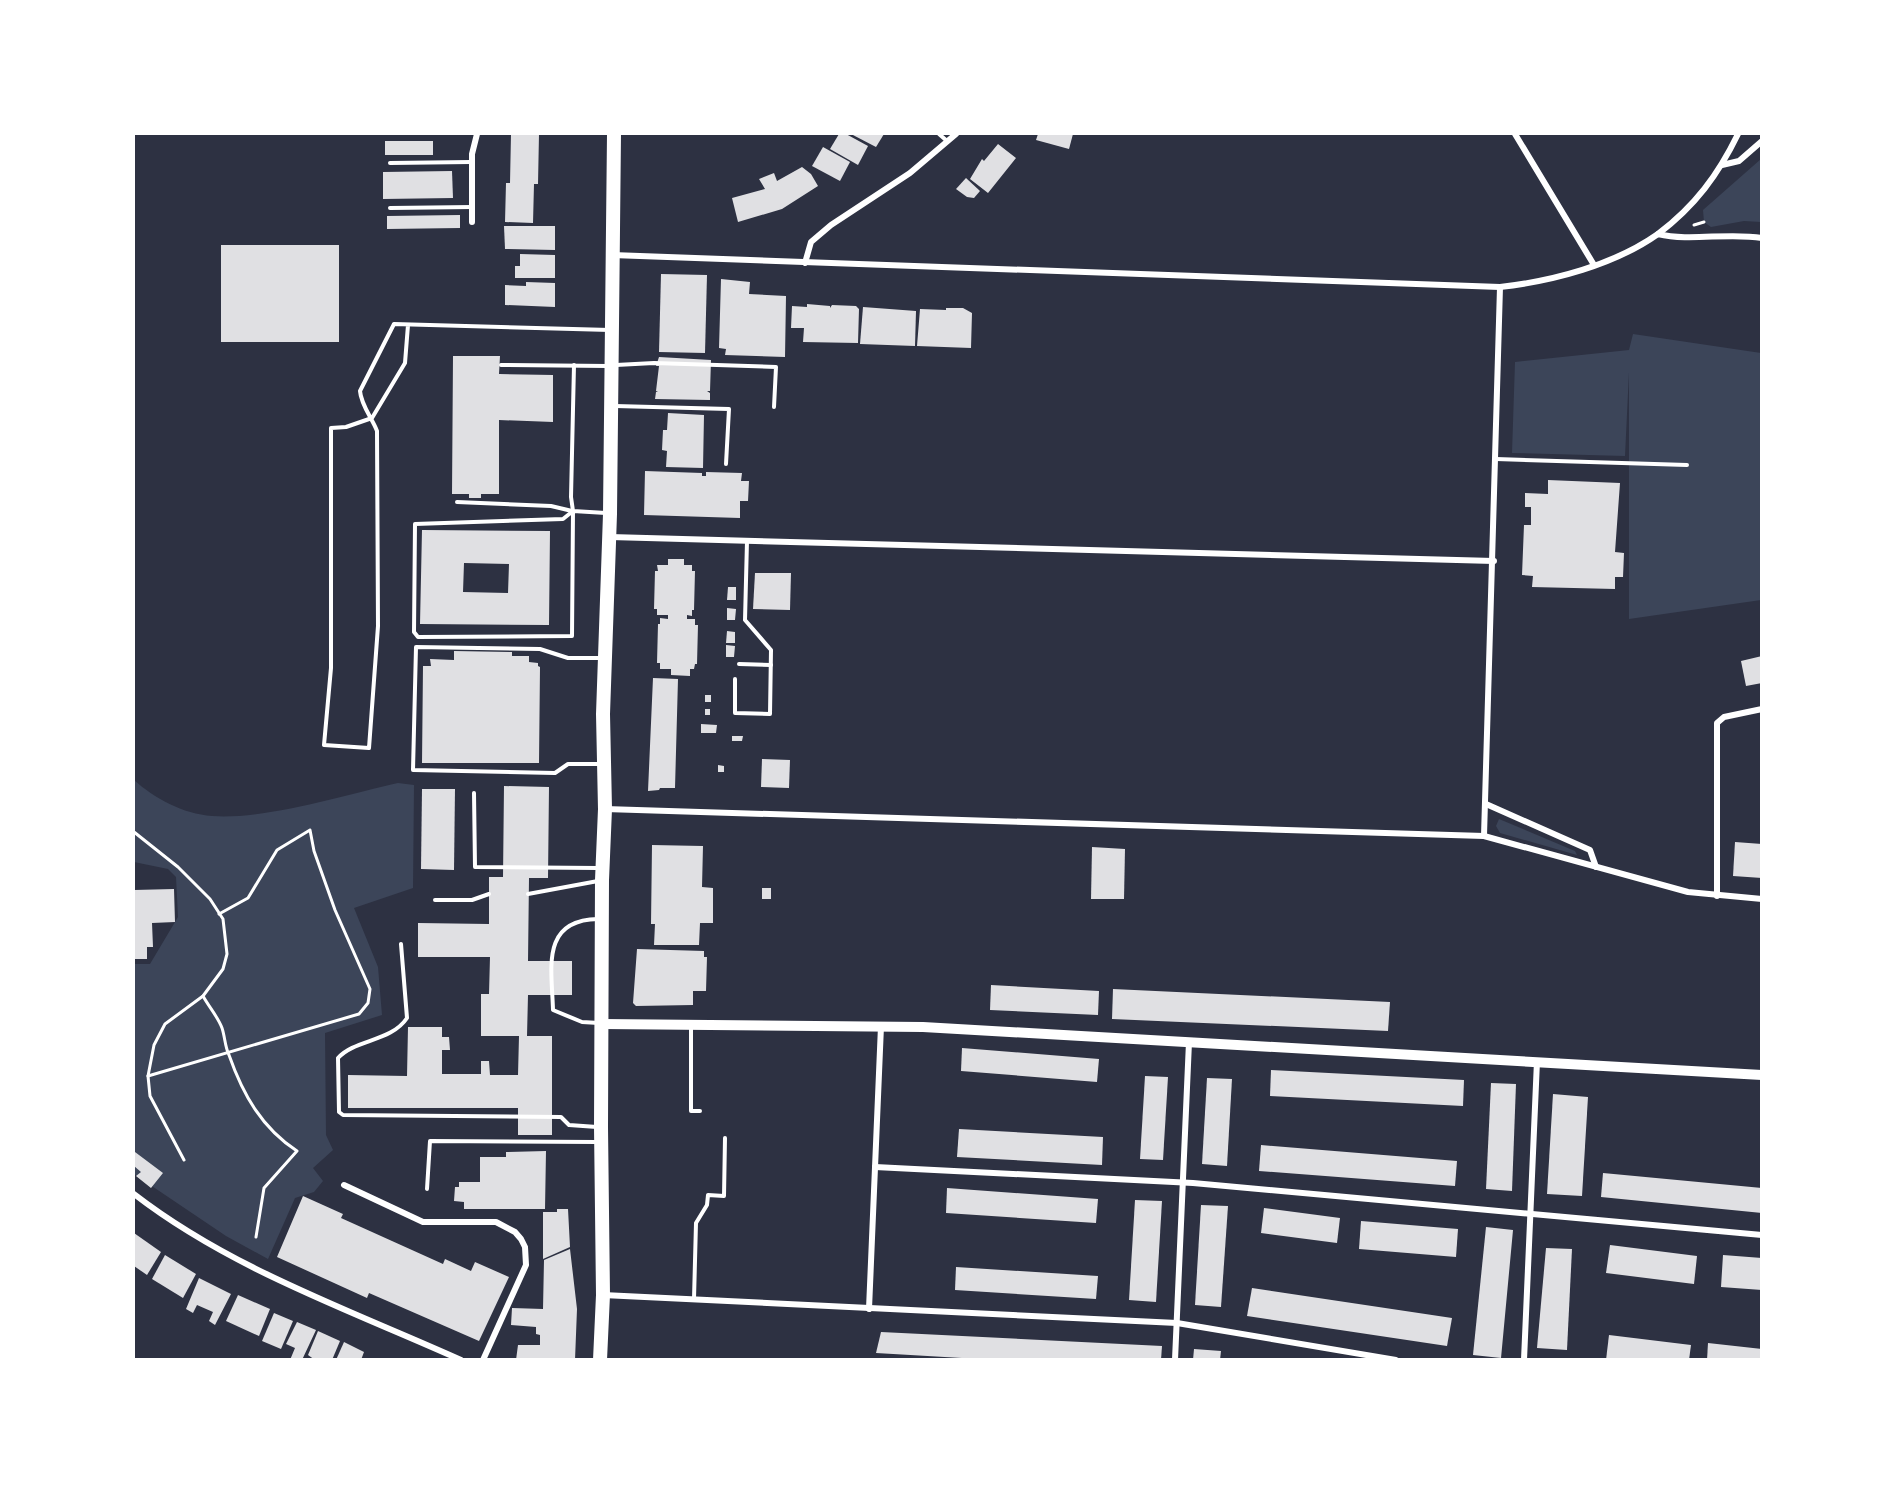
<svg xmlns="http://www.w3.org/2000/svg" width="1895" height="1493" viewBox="0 0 1895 1493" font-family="'Space Grotesk',sans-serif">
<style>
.green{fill:#3c4559}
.building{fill:#e0e0e3;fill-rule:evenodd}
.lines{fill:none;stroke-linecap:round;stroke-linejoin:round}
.path{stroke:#fff;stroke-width:3}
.service{stroke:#fff;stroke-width:4}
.minor{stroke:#fff;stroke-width:6}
.tertiary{stroke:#fff;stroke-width:10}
.trunk{stroke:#fff;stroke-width:14}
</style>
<rect width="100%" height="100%" fill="#2d3142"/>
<!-- green -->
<g class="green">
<path d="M1761,159V222L1744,221L1711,227L1704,222L1703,210Z"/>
<path d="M1633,334L1761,353V600L1629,619V372L1625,456L1512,453L1515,362L1629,350Z"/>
<path d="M134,780C154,798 183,814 212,816C265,820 344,795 398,783L414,785L413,888L354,908L378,967L382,1015L325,1033L326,1135L333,1150L313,1168L323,1181L314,1192L295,1198L268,1259L226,1236L134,1174V964H150L178,917L176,877L168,869L134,862Z"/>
<path d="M1499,819L1575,851L1577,855L1500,833L1496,826Z"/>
</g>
<!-- building -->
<g class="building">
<path d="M511,134H539L538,184H534L533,223L505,222L506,183H510Z"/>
<path d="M839,134H846L868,146L858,165L830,149Z"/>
<path d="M851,134H884L876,147Z"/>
<path d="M1038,134H1073L1069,149L1036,140Z"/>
<rect x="385" y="141" width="48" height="14"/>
<path d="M998,144L1016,158L988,193L970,179L982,159L984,161Z"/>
<path d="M823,147L850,162L840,181L812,166Z"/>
<path d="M802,167L811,174L818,186L782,209L738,222L732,198L765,189L759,179L774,173L777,181Z"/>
<path d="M452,171L453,198L383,199V172Z"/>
<path d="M966,178L980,191L974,198L967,197L956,189Z"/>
<path d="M460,215V228L387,229V216Z"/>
<path d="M504,226H555V250L505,249Z"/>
<rect x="221" y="245" width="118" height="97"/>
<path d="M520,254L555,255V278H515V266H520Z"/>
<path d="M661,274L707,275L705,353L659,352Z"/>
<path d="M721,279L750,282L749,294L786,296L785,357L725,355L726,349L719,348Z"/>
<path d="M526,282L555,283V307L505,305V285L526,286Z"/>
<path d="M807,304L830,306V308L832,305L856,306L859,309L858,343L803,342L804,328H791L792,306L807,307Z"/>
<path d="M863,307L916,311L915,346L860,344Z"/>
<path d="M946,308H963L972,313L971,348L917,346L920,309L946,310Z"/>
<path d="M453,356H500L499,374L553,375V422L499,420V494H481V498H469V494H452Z"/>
<path d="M659,357L711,360L710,391H707L710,393V400L655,399L656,392H658L656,391L659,366H656Z"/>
<path d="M668,413L704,415L703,468L666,467L667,451L662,450L663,430H667Z"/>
<path d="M645,471L702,473V476H706V472L742,473L741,481H749L748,501H740V518L644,515Z"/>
<path d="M1548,480L1620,483L1615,552L1624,553L1623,577H1615V589L1532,587L1533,576L1522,575L1524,525H1531V507H1525V493L1548,494Z"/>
<path d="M422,530L550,531L549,625L420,624ZM464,563L509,564L508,593L463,592Z"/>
<path d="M668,559H684V565H692V571H695L694,610H692V616L687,615V619H695V625H698L697,664H695L694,669H690V676L671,675V669H660V663H657L658,624H660V618L668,619V615H657V609H654L655,571H658L657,565H668Z"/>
<path d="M755,573H791L790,610L753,609Z"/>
<path d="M728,587H736V600H727Z"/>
<path d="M727,608L736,609L735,620H727Z"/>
<path d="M727,631L735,632V643H726Z"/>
<path d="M726,645L735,646L734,657H726Z"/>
<path d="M454,651L512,652V656H529V662L538,663V666L540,667L539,763H422L423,666H431L430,659L454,660Z"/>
<path d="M1762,656V683L1746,686L1741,661Z"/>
<path d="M653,678L678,679L675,788H660L659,790L648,791Z"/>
<rect x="705" y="695" width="6" height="7"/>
<rect x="705" y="709" width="5" height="6"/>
<path d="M701,724L717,725L716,733H701Z"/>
<path d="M732,736H743L742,741H732Z"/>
<path d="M762,759L790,760L789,788L761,787Z"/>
<path d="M718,765L724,766V772H718Z"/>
<path d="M504,786L549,787L548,878H529L528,961H572V995H528L527,1036H552V1135H518V1108H348V1075L407,1076L408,1027H442V1037H449L450,1050H442V1074H481V1061H489L490,1075H518L519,1036H481V994H489L490,957H418V923L489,924V877H503Z"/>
<path d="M422,789H455L454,870L421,869Z"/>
<path d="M1735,842L1762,844V878L1733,876Z"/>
<path d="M652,845L703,846L702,887L713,888V923H700L699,945H654L655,924H651Z"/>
<path d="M1092,847L1125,849L1124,899H1091Z"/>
<rect x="762" y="888" width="9" height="11"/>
<path d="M174,889L175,922L152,923L153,947H147V959H134V890Z"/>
<path d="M637,949L704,951V957H707L706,991H693V1005L636,1006L633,1003Z"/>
<path d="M991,985L1099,991L1098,1015L990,1010Z"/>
<path d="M1113,989L1390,1002L1388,1031L1112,1019Z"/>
<path d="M962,1048L1099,1059L1097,1082L961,1071Z"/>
<path d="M1271,1070L1464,1080L1463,1106L1270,1096Z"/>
<path d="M1145,1076L1168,1077L1163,1160L1140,1159Z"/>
<path d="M1207,1078L1232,1079L1227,1166L1202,1164Z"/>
<path d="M1491,1083L1516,1084L1512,1191L1486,1189Z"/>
<path d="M1553,1094L1588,1097L1582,1196L1547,1194Z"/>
<path d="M959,1129L1103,1137L1102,1165L957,1157Z"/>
<path d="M1261,1145L1457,1161L1455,1186L1259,1171Z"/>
<path d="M546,1151L545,1209H464V1202L454,1201L455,1187H459V1182H480V1157H506V1152Z"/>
<path d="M135,1152L163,1173L151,1188L136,1176L141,1172L134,1166Z"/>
<path d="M1603,1173L1762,1188V1213L1601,1197Z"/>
<path d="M947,1188L1098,1199L1096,1223L946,1213Z"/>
<path d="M303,1196L343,1214L341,1218L443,1264L445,1259L471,1271L475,1262L509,1277L479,1341L369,1293L367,1298L277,1257Z"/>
<path d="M1135,1200L1162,1201L1156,1302L1129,1300Z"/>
<path d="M1201,1205L1228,1206L1221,1307L1195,1305Z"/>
<path d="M1264,1208L1340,1218L1337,1243L1261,1233Z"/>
<path d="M557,1209H568L570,1247L543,1259V1212H557Z"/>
<path d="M1361,1221L1458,1229L1456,1257L1359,1249Z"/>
<path d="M1486,1227L1513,1230L1501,1358L1473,1355Z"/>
<path d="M134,1233L161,1252L147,1275L134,1266Z"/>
<path d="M1610,1245L1697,1256L1694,1284L1606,1273Z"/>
<path d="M1546,1248L1572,1249L1567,1350L1537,1348Z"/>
<path d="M570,1249L577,1309L575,1360H516L518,1345H540V1335L536,1334V1327L511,1325L512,1308L543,1309L544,1260Z"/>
<path d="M165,1255L196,1274L183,1298L152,1279Z"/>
<path d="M1723,1255L1762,1258V1290L1721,1287Z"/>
<path d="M956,1267L1098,1276L1096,1299L955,1290Z"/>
<path d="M199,1278L231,1294L215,1325L209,1321L213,1312L197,1305L193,1313L186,1309Z"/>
<path d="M1252,1288L1452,1318L1447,1346L1247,1316Z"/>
<path d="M238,1295L270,1309L259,1336L226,1321Z"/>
<path d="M274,1313L293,1321L281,1349L262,1341Z"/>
<path d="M297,1322L316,1330L302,1360H290L295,1348L286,1344Z"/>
<path d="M318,1331L340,1341L332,1360H315L308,1355Z"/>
<path d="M881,1332L1162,1346L1161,1360H996L876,1353Z"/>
<path d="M1609,1335L1691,1345L1689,1360H1606Z"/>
<path d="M344,1342L364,1352L361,1360H336Z"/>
<path d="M1708,1343L1762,1349V1360H1707Z"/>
<path d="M1194,1349L1221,1351L1220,1360H1193Z"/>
</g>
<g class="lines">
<!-- path -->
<g class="path">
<path d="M1694,225L1704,222"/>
<path d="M134,832L178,867L210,899L223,919L227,954L223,969L203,996C209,1007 218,1017 222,1028C225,1037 225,1047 229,1055C243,1095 262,1128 297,1151L264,1188L256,1237"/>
<path d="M148,1076L359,1014L368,1003L370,989L335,910L314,851L310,830L277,850L248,898L219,914"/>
<path d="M184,1160L150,1096L148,1076L154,1045L165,1024L203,996"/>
</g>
<!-- service -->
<g class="service">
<path d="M939,134L947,141"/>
<path d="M390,163L471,162"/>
<path d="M390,208L472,207"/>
<path d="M408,325L405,363L372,418L346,427L331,428V668L324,745L369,748L378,626L377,431C372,418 361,405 360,391L394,324L610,330"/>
<path d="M501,365L608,366"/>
<path d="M574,365L571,497L573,511L572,636L418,637L414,632L415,524L563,519L573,511L606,513"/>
<path d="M616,365L654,363L776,367L774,407"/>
<path d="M615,406L729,409L726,464"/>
<path d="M1496,459L1687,465"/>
<path d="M457,502L551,506L572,511"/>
<path d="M739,664L771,665"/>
<path d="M735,679V713L770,714L771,650L745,620L747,541"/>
<path d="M600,764H568L555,773L413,770L416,647L540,649L568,658H601"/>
<path d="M474,793L475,867L598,868"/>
<path d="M528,894L598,881"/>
<path d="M435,900H472L489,894"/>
<path d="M598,919C540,920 552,969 553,1010L582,1022L599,1023"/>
<path d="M401,944L407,1018C391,1042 355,1039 338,1058L339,1112L343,1115L561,1117L569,1125L597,1127"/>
<path d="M691,1026V1111H700"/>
<path d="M427,1189L430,1141L597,1142"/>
<path d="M694,1299L696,1223L707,1205L708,1195L724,1196L725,1138"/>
</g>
<!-- minor -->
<g class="minor">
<path d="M1515,134L1594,265"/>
<path d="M1722,165L1739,161L1762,141"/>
<path d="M472,222V154L477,134"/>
<path d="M1658,234C1695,206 1718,175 1738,134"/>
<path d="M612,255L1500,287C1553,281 1614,265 1658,234C1691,242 1727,232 1762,238"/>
<path d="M805,263L811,242L831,225L910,173L956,134"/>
<path d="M610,537L1494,561"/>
<path d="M1486,804L1590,850L1596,867"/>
<path d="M605,809L1484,836L1688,892L1762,899"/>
<path d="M1484,836L1500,287"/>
<path d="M1717,896V723L1724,717L1762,709"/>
<path d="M875,1167L1193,1183L1762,1235"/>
<path d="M344,1185L423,1222H496L515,1232L521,1239L525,1247L526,1265L483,1360"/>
<path d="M134,1194C231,1269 350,1310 461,1360"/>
<path d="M603,1295L1177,1323L1396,1360"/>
<path d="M869,1309L881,1026"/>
<path d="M1175,1360L1189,1042"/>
<path d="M1524,1360L1537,1061"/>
</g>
<!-- tertiary -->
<path class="tertiary" d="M602,1024L923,1027L1762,1075"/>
<!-- trunk -->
<path class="trunk" d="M600,1360L603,1295L601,1127L602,880L605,809L603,714L610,514L614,134"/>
</g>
<!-- border -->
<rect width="1895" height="1493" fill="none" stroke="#ffffff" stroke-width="270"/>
</svg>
